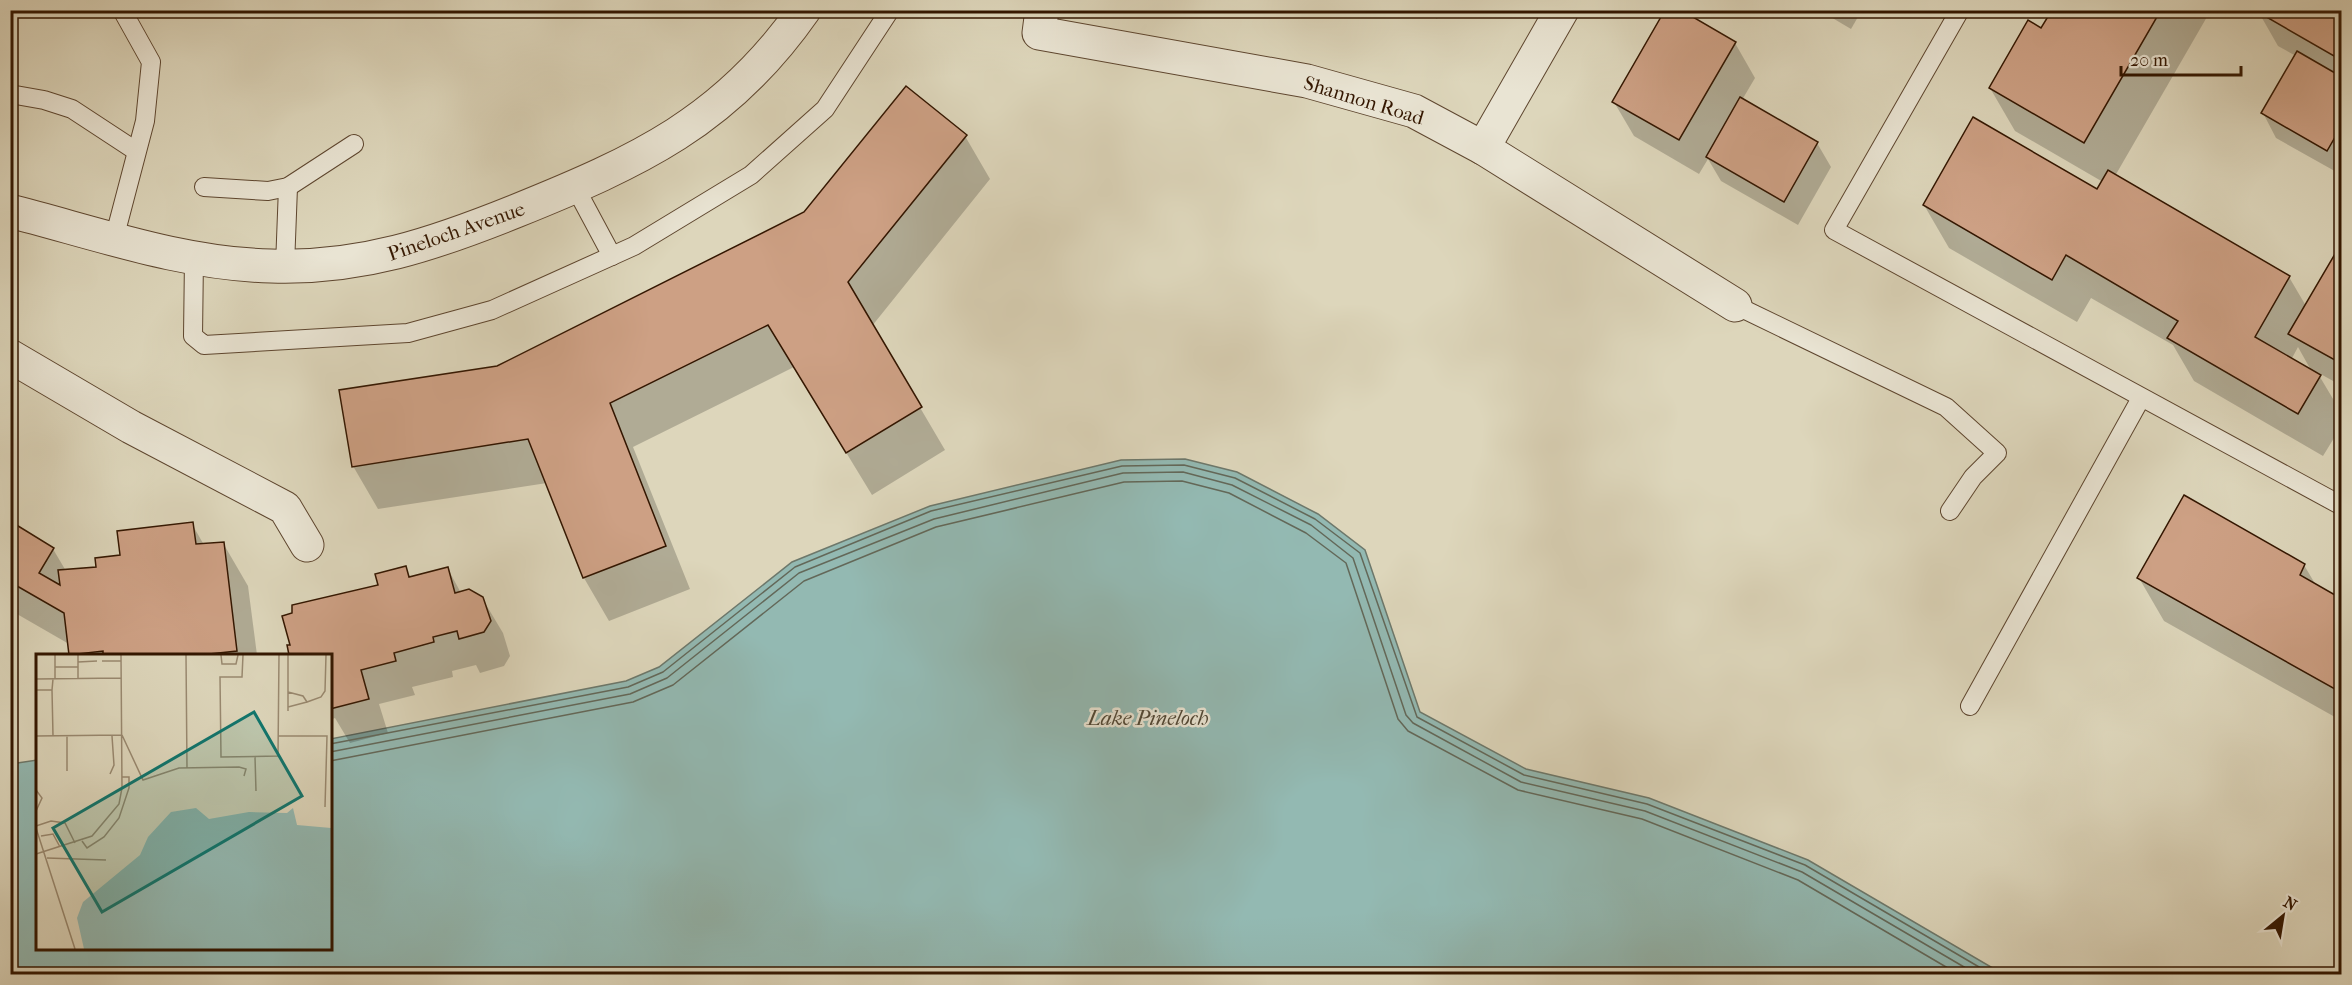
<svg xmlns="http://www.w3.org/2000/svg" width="2352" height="985" viewBox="0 0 2352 985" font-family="'IM FELL French Canon',serif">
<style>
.water{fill:#93b9b2;stroke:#6d786b;stroke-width:1.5}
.shadow{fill:#0003;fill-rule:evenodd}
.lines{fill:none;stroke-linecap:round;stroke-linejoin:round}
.shore{stroke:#636859;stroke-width:1.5}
.building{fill:#cda084;stroke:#331600;stroke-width:1.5}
.service-casing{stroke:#5e462f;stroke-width:20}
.minor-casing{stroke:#5e462f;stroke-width:35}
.tertiary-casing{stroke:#5e462f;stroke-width:35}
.service{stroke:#e9e4d3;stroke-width:18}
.minor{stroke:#e9e4d3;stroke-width:33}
.tertiary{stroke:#e9e4d3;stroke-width:33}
.labels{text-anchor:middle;stroke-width:5;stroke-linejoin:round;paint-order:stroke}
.street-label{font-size:20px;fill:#331600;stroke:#e9e4d3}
.water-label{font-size:21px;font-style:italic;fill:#504735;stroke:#e9e4d3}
.inset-road{fill:none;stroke:#998970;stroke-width:1.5}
.view{fill:#0f766e;fill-opacity:0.15;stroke:#0f766e;stroke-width:3}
.inset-edge{fill:none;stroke:#331600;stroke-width:3}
</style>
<rect width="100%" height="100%" fill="#ddd6bb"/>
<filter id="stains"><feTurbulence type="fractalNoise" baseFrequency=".00333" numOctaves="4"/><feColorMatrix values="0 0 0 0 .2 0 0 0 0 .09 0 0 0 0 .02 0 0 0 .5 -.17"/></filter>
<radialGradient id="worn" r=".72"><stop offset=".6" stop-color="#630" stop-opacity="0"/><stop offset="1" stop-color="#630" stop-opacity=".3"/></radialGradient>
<!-- water -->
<path class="water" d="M1185,459L1237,472L1318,514L1365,550L1420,712L1526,769L1649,798L1808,860L2003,974H11V764L37,760L38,948H330V739L626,681L659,667L792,562L930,506L1121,460Z"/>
<!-- shadow -->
<g class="shadow">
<path d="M1423,10H1442L1437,19Z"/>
<path d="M1502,10H1514L1511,16Z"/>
<path d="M1819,10H1862L1851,29Z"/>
<path d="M2053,10H2211L2115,176L2289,277L2306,306L2342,245V386L2317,372L2342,414V425L2323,456L2194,381L2173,345L2091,298L2077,322L1949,248L1924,205L2097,191L2103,182L2015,131L1990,88L2042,30ZM2298,347L2312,372L2291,360Z"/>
<path d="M2342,10V173L2340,174L2276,138L2263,113L2296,56L2278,46L2258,11Z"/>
<path d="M1735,43L1755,78L1742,100L1817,143L1831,167L1798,225L1721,181L1708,159L1699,174L1634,136L1614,102Z"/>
<path d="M965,136L990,179L872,326L945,450L872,495L794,367L633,447L690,589L609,621L584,578L547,483L378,509L353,466L498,367Z"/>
<path d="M10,523L53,549L66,571L97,568L192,524L204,545L223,543L248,586L257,655H71L69,644L10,610Z"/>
<path d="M2304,565L2317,587L2342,601V721L2164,621L2139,578Z"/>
<path d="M405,568L411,578L448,569L461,593L482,598L503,633L510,656L504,666L480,673L476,665L452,671L453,677L412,687L415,695L379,704L388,733L350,743L335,718L330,720V655H292L284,617L380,586Z"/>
</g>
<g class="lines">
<!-- shore -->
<g class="shore">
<path d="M330,744L628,687L663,672L795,567L931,511L1122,466L1184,465L1235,478L1315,519L1360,553L1417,717L1524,775L1647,804L1805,865L1991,974"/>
<path d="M330,752L630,694L667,678L799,573L934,519L1123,473L1183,472L1232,485L1311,525L1353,558L1406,715L1413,723L1521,782L1645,811L1802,872L1976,974"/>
<path d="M330,761L633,702L673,685L804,581L936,527L1124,482L1182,481L1229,493L1306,533L1346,563L1398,719L1408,731L1518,790L1642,819L1798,880L1958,974"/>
</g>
</g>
<!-- building -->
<g class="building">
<path d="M1665,10H1681L1736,42L1679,140L1612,102Z"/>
<path d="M2052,10H2161L2084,143L1989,88L2028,20L2041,28Z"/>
<path d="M2342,10V43L2334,56L2256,11Z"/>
<path d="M2297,51L2342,77V125L2327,151L2261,113Z"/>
<path d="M906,86L967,135L848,282L922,407L846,453L768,325L610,403L666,546L583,578L528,439L352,467L339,390L497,366L804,212Z"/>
<path d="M1740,97L1818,142L1784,202L1706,157Z"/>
<path d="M1973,117L2097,189L2108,170L2290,276L2255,337L2321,375L2298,414L2167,338L2178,321L2066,255L2052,280L1923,205Z"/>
<path d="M2342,242V364L2288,334Z"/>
<path d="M2184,495L2305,564L2300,575L2342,599V693L2137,578Z"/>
<path d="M10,521L54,548L39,573L60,585L58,570L96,567L95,558L120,555L117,531L193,522L196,544L224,542L237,651L200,655H103V651L69,655L64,613L10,582Z"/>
<path d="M406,566L409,577L448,567L455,593L469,589L483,597L491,621L484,632L459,639L457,631L433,637L434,642L394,653L396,661L361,670L369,699L330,709V655H289L287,645H290L282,616L292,613V605L378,585L375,574Z"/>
</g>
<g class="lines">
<defs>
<g id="service">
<path d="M1960,10L1834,230L2342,506"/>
<path d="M10,94L44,100L72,109L136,151"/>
<path d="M204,187L268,191L288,187L354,144"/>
<path d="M575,187L612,256"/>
<path d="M114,239L145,121L151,62L122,10"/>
<path d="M194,258L193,336L204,345L408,333L492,310L634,246L751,175L825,109L890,10"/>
<path d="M285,266L288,187"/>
<path d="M1735,305L1946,407L1997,453L1973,477L1950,511"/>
<path d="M1970,706L2141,398"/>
</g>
<g id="minor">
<path d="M1042,10L1039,33L1307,81L1414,111L1483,148L1735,305"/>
<path d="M1483,148L1562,10"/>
<path d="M10,356L131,427L285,508L307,545"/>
</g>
<path id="tertiary" d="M10,211C96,233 182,264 271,266C361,269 434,244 516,211C637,162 726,122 804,10"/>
</defs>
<!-- service casing -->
<use href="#service" class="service-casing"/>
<!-- minor casing -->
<use href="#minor" class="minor-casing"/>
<!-- tertiary casing -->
<use href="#tertiary" class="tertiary-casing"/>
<!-- service -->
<use href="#service" class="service"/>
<!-- minor -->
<use href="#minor" class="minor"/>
<!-- tertiary -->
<use href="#tertiary" class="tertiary"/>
</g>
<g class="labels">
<!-- street labels -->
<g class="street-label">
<text transform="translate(1364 100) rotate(17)" y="7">Shannon Road</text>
<text transform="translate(456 231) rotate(-19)" y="7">Pineloch Avenue</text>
</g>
<!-- water labels -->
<g class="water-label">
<text x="1148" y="725">Lake Pineloch</text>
</g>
</g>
<!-- overview -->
<g transform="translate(36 654)">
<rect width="296" height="296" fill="#ddd6bb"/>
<path d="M160,154L173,165L213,158L251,159L257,154L261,171L295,174V295H48L41,264L47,248L104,201L112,183L135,158Z" fill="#93b9b2"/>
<path class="inset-road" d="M19,1V25M150,1L151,114M185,1L186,10H200L202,1M207,1L206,23H184L185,103L242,102L243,1M252,1V57M66,7H85M42,8L61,7M19,13H42M0,25L85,24M42,25V1M0,36H16L17,25M16,36L17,82M252,38L267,42L271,48L285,43L289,37L290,1M252,53L271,48M86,81L107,126L143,114L203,113L210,115L208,122M0,82L86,81M31,82V117M242,82H291L289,153M219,103L220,137M74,120L78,111L76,82M0,136L6,144L0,157M0,172L15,167L29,169L39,189M0,174L39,295M5,182L17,180L24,193M46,187L51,194L68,183L83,164L93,134V123H86M0,200L56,182L83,150L86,134L85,1M11,204L70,206"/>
<path class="view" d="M218,58L266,142L66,258L17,174Z"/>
<rect width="296" height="296" class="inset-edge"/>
</g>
<!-- margin -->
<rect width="2352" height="985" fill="none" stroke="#ddd6bb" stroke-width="36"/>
<rect x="12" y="12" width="2328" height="961" fill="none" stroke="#331600" stroke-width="3"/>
<rect x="18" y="18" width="2316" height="949" fill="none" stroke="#331600" stroke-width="1.5"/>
<!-- north arrow -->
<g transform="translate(2283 916) rotate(30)" stroke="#e9e4d3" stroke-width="4.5" paint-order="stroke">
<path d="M0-4.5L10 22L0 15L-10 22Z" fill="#331600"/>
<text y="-9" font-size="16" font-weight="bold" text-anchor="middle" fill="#331600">N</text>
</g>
<!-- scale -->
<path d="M2121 66v9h120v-9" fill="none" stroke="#331600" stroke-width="3"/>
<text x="2130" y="66" font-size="18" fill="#331600" stroke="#e9e4d3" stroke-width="4.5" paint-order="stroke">20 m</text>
<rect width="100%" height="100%" filter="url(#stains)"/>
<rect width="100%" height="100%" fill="url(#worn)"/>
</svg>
